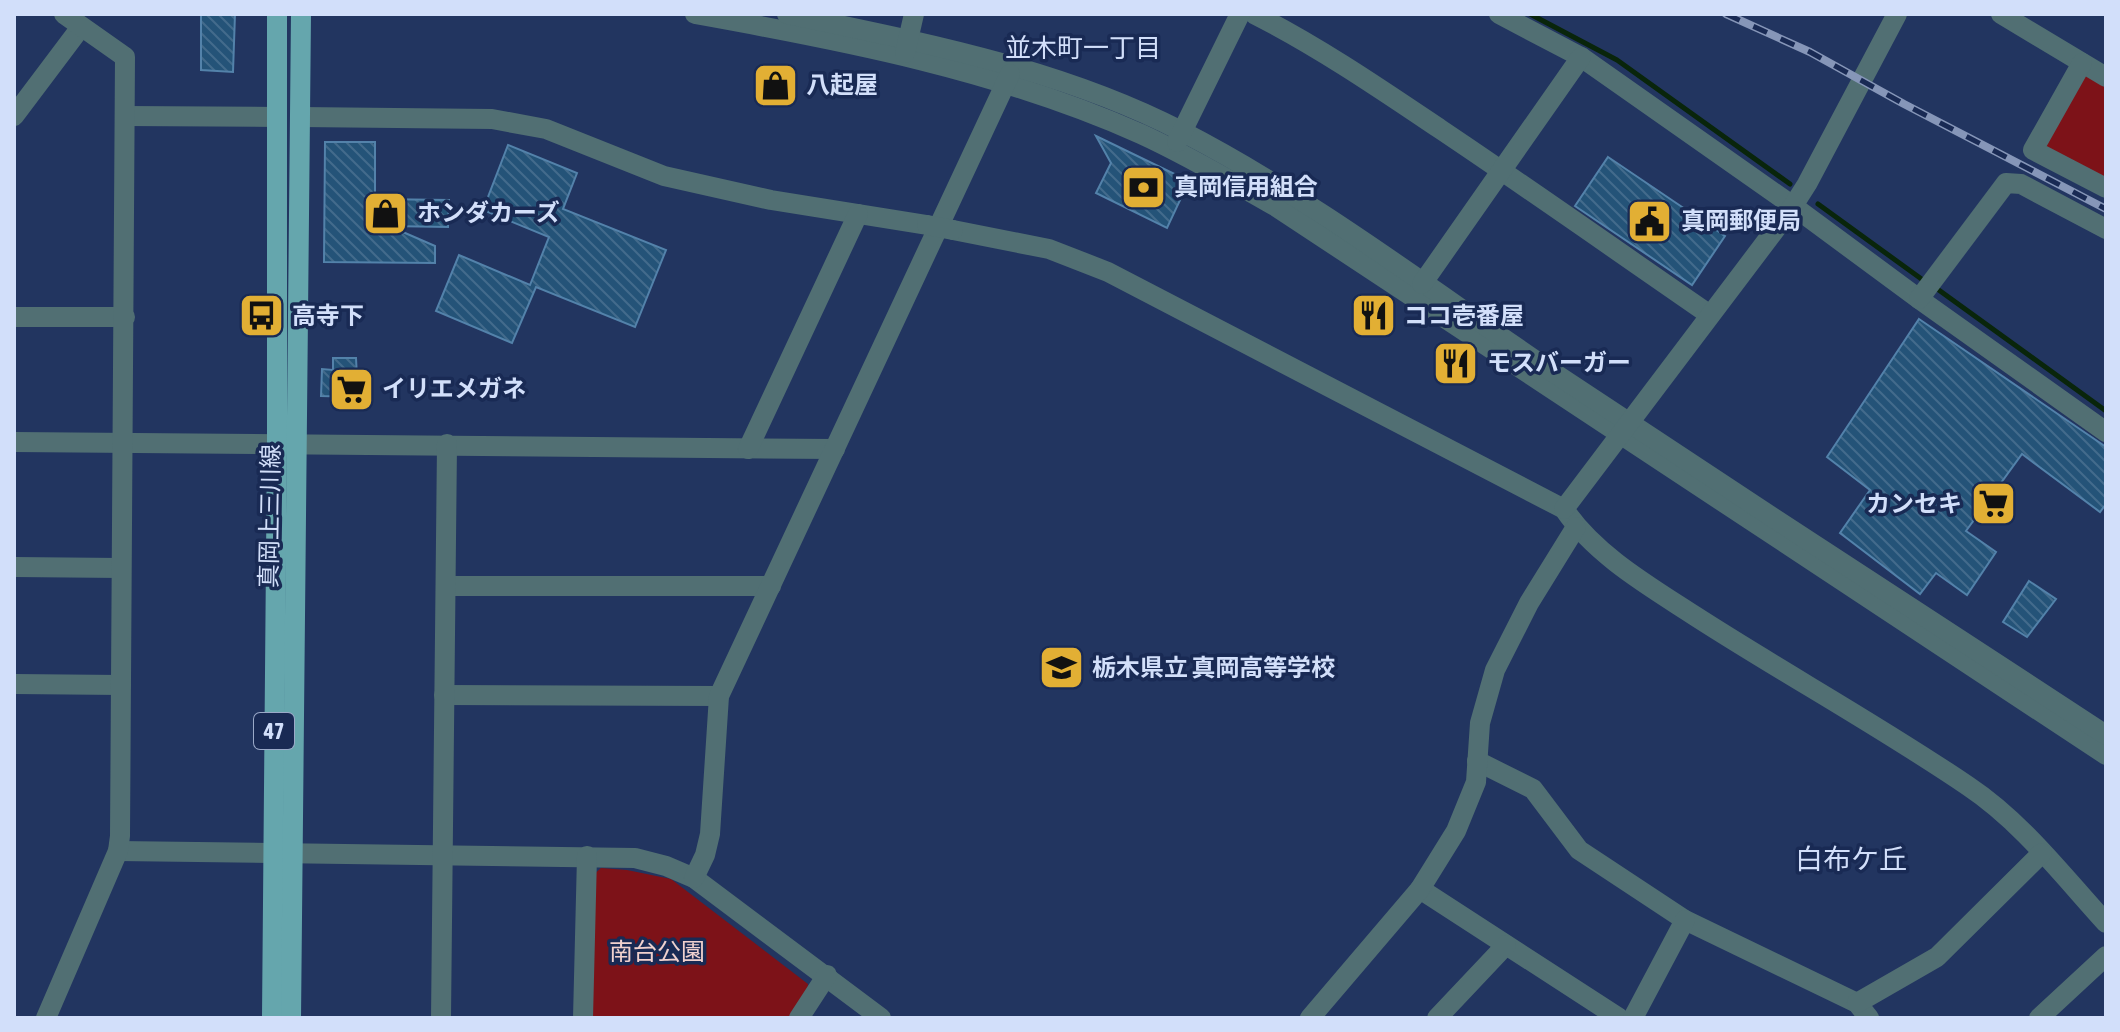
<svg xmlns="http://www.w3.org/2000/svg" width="2120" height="1032" viewBox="0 0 2120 1032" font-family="'Asap Condensed','Noto Sans JP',sans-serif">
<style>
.green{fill:#7d1218}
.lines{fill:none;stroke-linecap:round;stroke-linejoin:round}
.stream{stroke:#09250b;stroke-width:5}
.building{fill:url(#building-back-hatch);stroke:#5382aa;stroke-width:2}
.minor{stroke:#516f73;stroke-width:20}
.major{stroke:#65a6ad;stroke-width:20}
.rail-casing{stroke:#8696b8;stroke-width:8}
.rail{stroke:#192a54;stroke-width:5;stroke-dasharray:15;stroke-linecap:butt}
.minor-bridge{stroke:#516f73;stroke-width:20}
.labels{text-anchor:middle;stroke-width:7;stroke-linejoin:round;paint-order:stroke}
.shield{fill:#192a54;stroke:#9aa9c8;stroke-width:2}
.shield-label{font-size:22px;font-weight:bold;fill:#d2dffa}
.poi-label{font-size:24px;font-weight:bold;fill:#d2dffa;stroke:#192a54;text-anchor:start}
.street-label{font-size:24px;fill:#d2dffa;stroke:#192a54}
.park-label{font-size:24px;fill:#f0d1ce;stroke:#192a54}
.neighbourhood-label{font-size:26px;fill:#d2dffa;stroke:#192a54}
.quarter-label{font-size:28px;fill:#d2dffa;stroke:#192a54}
</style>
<defs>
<pattern id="building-back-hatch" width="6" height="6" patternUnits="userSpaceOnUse" patternTransform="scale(2)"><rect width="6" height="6" fill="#245378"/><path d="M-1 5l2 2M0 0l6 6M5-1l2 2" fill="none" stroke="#436b8c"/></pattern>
</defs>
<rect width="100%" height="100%" fill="#223560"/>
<!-- green -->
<g class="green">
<path d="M2082,63L2106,77V188L2033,150Z"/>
<path d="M601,868L627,870L671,879L808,984L807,995L789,1018H590L592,876Z"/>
</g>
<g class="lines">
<!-- stream -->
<g class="stream">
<path d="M1530,14L1617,60L1790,184"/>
<path d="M1818,204L1927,283"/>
<path d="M1936,288L2106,411"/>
</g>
</g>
<!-- building -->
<g class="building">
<path d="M201,14H235L233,72L201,70Z"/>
<path d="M1096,136L1189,181L1167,228L1096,193L1111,163Z"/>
<path d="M325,142H375V199L449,200L448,227L389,226L435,246V263L324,262Z"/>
<path d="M508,145L577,173L563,209L666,250L635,327L536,287L512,343L436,311L459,255L530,285L549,237L483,210Z"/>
<path d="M1608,157L1725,236L1692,285L1575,206Z"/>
<path d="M1919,319L2106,447V504L2100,512L2022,454L1966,531L1996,552L1967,595L1936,573L1920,594L1840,533L1870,490L1827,457Z"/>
<path d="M333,358H356L358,397L321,396L322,369L333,370Z"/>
<path d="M2029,581L2056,599L2027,637L2003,622Z"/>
</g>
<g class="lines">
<!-- minor -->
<g class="minor">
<path d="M695,14C846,41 1000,71 1141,134C1187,155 1231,181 1275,206L2106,755"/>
<path d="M787,14C920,42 1059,68 1181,131C1309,197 1426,286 1545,367C1731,491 1919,613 2106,735"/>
<path d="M1254,14C1319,47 1379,88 1440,129C1531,190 1620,253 1710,315"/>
<path d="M1499,14L1581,57L1793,206L1919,299L2106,432"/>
<path d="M2001,14L2106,77"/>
<path d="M905,53L914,14"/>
<path d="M2082,63L2033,150L2106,188"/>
<path d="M14,116L81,27"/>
<path d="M125,116L276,117"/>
<path d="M300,117L492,119L546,129L664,176L771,200L927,225"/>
<path d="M1177,142L1240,14"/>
<path d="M953,230L1049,249L1108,272L1564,509C1595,555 1649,586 1695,616C1785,674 1880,726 1968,786C2022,822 2063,876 2106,923"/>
<path d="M1422,284L1581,57"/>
<path d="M1919,299L2006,183L2021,184L2106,229"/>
<path d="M14,317H125"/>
<path d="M14,442L835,449"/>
<path d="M748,449L858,214"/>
<path d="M1564,509L1793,206L1807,184L1897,14"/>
<path d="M14,567L121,568"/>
<path d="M446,586H771"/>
<path d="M14,684L121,685"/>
<path d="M444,695L719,696"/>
<path d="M1477,761L1533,789L1579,850L1685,920L1857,1003L1869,1018"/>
<path d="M118,851L635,858L666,866L694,878L881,1018"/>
<path d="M694,878L705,855L710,834L719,696L1010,74"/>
<path d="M1420,889L1619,1018"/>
<path d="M1857,1003L1937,957L2042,853"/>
<path d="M46,1018L118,851L120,836L125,57L64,14"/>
<path d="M441,1018L447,444"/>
<path d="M583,1018L587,856"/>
<path d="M799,1018L827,975"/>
<path d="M1310,1018L1420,889L1456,831L1476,782L1480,723L1495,670L1529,603L1576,527"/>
<path d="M1437,1018L1506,945"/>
<path d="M1633,1018L1685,920"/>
<path d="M2039,1018L2106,956"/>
</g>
<!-- major -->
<g class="major">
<path d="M272,1018L277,443V14"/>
<path d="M291,1018L301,14"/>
</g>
<defs>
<path id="rail" d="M1726,14L1810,52L1904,104L2106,209"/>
</defs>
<!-- rail casing -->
<use href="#rail" class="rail-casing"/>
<!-- rail -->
<use href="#rail" class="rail"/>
<!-- minor-bridge -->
<path class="minor-bridge" d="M927,225L953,230"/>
</g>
<!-- icons -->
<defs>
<symbol id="shop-square" viewBox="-11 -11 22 22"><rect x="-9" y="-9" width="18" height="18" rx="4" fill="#e2af34" stroke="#192a54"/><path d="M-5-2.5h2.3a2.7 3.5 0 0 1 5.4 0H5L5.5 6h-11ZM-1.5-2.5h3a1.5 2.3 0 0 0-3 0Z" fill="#111"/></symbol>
<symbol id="bank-square" viewBox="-11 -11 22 22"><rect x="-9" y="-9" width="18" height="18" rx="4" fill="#e2af34" stroke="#192a54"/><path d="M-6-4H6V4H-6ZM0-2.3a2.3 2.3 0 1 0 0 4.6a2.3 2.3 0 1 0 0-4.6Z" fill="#111"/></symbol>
<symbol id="civic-square" viewBox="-11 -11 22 22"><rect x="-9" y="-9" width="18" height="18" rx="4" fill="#e2af34" stroke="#192a54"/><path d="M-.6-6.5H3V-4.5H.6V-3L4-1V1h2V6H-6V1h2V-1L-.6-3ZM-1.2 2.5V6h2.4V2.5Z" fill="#111"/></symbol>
<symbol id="bus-square" viewBox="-11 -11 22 22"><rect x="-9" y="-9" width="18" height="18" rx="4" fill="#e2af34" stroke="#192a54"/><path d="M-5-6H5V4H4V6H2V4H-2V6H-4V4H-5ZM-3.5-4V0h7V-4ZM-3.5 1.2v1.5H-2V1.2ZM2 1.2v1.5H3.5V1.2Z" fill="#111"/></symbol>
<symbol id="restaurant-square" viewBox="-11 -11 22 22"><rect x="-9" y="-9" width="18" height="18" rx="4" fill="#e2af34" stroke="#192a54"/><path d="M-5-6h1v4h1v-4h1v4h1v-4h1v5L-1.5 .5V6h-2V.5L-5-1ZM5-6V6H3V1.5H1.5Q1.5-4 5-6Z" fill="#111"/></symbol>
<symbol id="supermarket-square" viewBox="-11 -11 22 22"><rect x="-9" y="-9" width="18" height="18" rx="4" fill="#e2af34" stroke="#192a54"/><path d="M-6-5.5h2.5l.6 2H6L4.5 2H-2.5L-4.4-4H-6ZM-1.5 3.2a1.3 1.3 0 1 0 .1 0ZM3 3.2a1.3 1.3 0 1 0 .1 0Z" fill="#111"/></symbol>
<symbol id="school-square" viewBox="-11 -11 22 22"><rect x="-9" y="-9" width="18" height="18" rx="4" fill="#e2af34" stroke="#192a54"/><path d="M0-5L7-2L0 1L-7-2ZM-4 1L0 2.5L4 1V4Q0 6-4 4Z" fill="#111"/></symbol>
</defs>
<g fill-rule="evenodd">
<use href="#shop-square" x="750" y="60" width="51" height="51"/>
<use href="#bank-square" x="1118" y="162" width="51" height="51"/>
<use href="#shop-square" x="360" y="188" width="51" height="51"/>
<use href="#civic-square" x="1624" y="196" width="51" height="51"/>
<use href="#bus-square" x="236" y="290" width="51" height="51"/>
<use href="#restaurant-square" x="1348" y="290" width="51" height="51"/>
<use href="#restaurant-square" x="1430" y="338" width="51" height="51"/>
<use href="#supermarket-square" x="326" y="364" width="51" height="51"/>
<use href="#supermarket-square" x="1968" y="478" width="51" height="51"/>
<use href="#school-square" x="1036" y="642" width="51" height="51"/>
</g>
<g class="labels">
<!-- shield labels -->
<rect class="shield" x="254" y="713" width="40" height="36" rx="6"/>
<g class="shield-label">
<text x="274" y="739">47</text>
</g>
<!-- poi labels -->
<g class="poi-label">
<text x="806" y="93">八起屋</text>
<text x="1174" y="195">真岡信用組合</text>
<text x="417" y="221">ホンダカーズ</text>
<text x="1681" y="229">真岡郵便局</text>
<text x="292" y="324">高寺下</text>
<text x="1404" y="324">ココ壱番屋</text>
<text x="1487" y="371">モスバーガー</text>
<text x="382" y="397">イリエメガネ</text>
<text x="1962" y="512" text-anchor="end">カンセキ</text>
<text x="1092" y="676">栃木県立 真岡高等学校</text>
</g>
<!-- street labels -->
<g class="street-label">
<text transform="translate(270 516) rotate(-89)" y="8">真岡上三川線</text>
</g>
<!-- park labels -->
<g class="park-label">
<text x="657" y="960">南台公園</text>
</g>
<!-- neighbourhood labels -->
<g class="neighbourhood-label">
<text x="1083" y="57">並木町一丁目</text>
</g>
<!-- quarter labels -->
<g class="quarter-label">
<text x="1851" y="869">白布ケ丘</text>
</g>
</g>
<!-- border -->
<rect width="2120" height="1032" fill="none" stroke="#d2dffa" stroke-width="32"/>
</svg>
